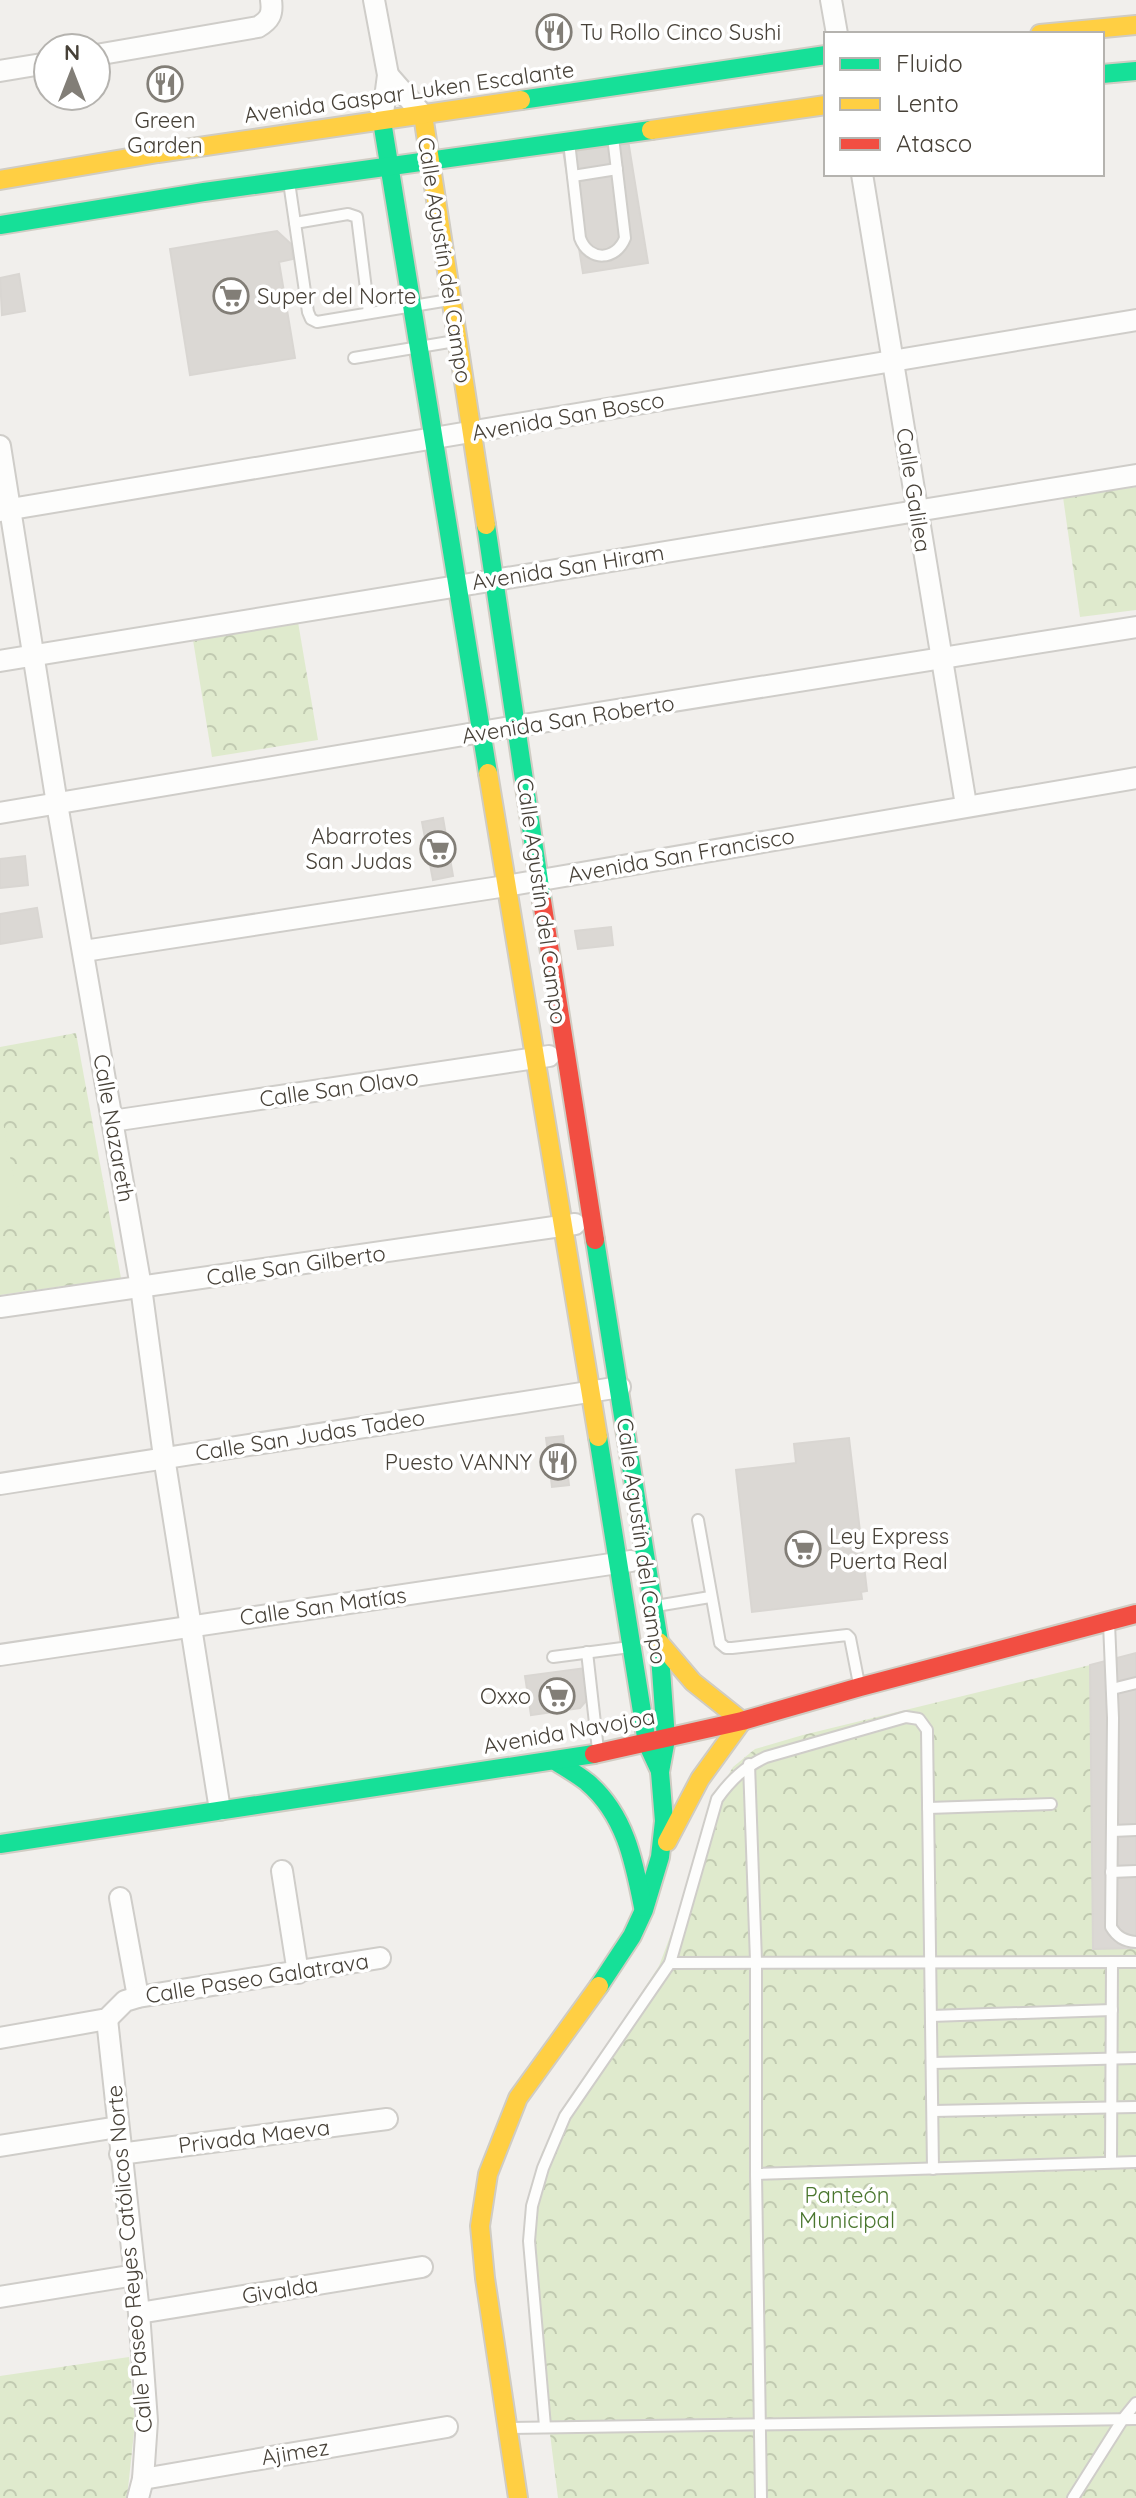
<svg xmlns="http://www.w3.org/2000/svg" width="1136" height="2498" viewBox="0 0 1136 2498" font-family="Quicksand,sans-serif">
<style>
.park{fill:url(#park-crowns)}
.pitch{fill:#dfeacd}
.building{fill:#dbd8d4;stroke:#d9d6d2;stroke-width:2}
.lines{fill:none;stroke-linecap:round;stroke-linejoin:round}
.lane-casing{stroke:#cfcdc9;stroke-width:14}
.street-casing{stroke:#cfcdc9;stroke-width:24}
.fast-casing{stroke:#d0ccc3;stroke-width:22}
.slow-casing{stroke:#d0ccc3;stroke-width:22}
.jam-casing{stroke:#d0ccc3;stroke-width:22}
.lane{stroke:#fdfdfc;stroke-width:10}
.street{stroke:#fdfdfc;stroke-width:20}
.fast{stroke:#16e098;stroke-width:18}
.slow{stroke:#ffcf43;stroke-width:18}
.jam{stroke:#f24e42;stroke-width:18}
.labels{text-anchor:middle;stroke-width:7;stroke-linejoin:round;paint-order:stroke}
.poi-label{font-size:22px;fill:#474138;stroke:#fff;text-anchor:start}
.street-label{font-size:22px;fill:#474138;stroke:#fff}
.park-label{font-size:22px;fill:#4a762e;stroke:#fff}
</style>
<defs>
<pattern id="park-crowns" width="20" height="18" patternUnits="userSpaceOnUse" patternTransform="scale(2)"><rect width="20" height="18" fill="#dfeacd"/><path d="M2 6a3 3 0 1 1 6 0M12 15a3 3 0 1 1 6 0" fill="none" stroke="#c1cab1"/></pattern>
</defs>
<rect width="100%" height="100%" fill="#f1efec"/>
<!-- park -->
<g class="park">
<path d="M1136,487V610L1080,617L1063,497Z"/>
<path d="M298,622L318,740L212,757L193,640Z"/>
<path d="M76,1033L121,1278L0,1295V1047Z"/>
<path d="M1090,1665L1093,1948H1136V2498H558L530,2273V2203L542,2152L614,2034L659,1966L685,1897L720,1789L733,1767L755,1749L803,1735Z"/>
<path d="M129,2357L135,2423L127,2498H0V2376Z"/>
</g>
<!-- pitch -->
<path class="pitch" d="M0,1108L20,1205L0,1208Z"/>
<!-- building -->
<g class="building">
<path d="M628,140L648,263L583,273L563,150Z"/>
<path d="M277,231L291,244L293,259L279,262L295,358L190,375L170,249Z"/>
<path d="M19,274L25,311L2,315L0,278Z"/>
<path d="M443,818L453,876L433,880L422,822Z"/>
<path d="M25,856L28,885L0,888V859Z"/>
<path d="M37,908L42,937L0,944V914Z"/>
<path d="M611,927L613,945L578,949L575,931Z"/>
<path d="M563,1436L569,1485L552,1487L546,1438Z"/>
<path d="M849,1438L867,1591L861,1592L862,1599L752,1612L736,1470L796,1463L794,1444Z"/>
<path d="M1136,1653V1948L1093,1949L1090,1665Z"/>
<path d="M585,1668L588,1690L586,1701L580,1708L531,1715L525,1676Z"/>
</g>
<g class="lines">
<defs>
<g id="lane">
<path d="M569,142L580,238C589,262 616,261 625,238L613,137"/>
<path d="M573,176L617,169"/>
<path d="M289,182L308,312L311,319L317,322L449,300"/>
<path d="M295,223L348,214L357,217L369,313"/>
<path d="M354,358L455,341"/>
<path d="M698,1520L720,1643L726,1648H732L847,1635L850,1638L859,1684"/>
<path d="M656,1606L710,1597"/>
<path d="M1109,1623L1113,1718L1111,1927C1117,1937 1124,1941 1136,1942"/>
<path d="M587,1652L598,1750"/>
<path d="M553,1657L630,1647"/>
<path d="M1112,1689L1136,1683"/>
<path d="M749,1764L756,1961V2174L761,2498"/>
<path d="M928,1808L1051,1804"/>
<path d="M1112,1831L1136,1830"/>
<path d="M1111,1872L1136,1871"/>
<path d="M670,1963L1136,1962"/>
<path d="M931,2016L1112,2010"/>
<path d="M932,2063L1136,2058"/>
<path d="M933,2111L1136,2107"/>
<path d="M1111,2162L1112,1962"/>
<path d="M756,2174L1136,2162"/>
<path d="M545,2426L529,2241L532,2206L543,2168L565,2116L670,1963L717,1799C731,1780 744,1767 766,1757L906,1717L919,1719L927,1730L933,2169"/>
<path d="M510,2428L1136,2419"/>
<path d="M1073,2498L1123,2419L1136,2403"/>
</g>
<g id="street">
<path d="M374,0L388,75L382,121"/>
<path d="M831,0L837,34"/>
<path d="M96,55L258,27C270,20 273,14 271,0"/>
<path d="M0,71L48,63"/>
<path d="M388,75L423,115"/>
<path d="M862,174L966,805"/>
<path d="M0,446L57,804L141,1287L164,1457L220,1810"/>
<path d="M0,511L1136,320"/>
<path d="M0,661L1136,475"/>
<path d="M0,813L517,726L1136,627"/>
<path d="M84,951L506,886L1136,778"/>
<path d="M112,1121L549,1056"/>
<path d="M0,1307L575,1224"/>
<path d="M0,1484L620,1387"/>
<path d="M0,1655L631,1561"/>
<path d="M282,1871L298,1973"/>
<path d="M120,1898L138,1997"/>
<path d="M107,2019L139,2313L147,2421L143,2479L138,2498"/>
<path d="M0,2038L107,2019L125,2001L138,1997L380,1958"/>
<path d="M0,2146L118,2127"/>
<path d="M120,2154L387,2119"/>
<path d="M0,2297L135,2275"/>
<path d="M139,2313L422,2267"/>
<path d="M143,2479L447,2427"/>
</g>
<g id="fast">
<path d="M1102,74L1136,71"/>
<path d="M521,100L826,55"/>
<path d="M382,121L488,773"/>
<path d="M0,225L204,192L651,130"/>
<path d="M486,525L542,901"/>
<path d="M595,1240L659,1642L666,1739L660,1772L664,1821L660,1857L644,1910L632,1936L599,1986"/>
<path d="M598,1437L647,1743L660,1771"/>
<path d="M555,1761C566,1768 577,1774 587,1782C625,1814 634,1861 643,1907"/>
<path d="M0,1844L594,1754"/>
</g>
<g id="slow">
<path d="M1040,34L1136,25"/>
<path d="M423,115L486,525"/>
<path d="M651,130L826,105"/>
<path d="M0,180L158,153L521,100"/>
<path d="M488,773L598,1437"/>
<path d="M659,1642L693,1682L742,1721L700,1779L667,1842"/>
<path d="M518,2498L485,2278L480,2226L488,2174L518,2098L599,1986"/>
</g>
<g id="jam">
<path d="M542,901L595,1240"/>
<path d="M594,1754L742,1721L860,1687L1136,1614"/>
</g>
</defs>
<!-- lane casing -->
<use href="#lane" class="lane-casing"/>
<!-- street casing -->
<use href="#street" class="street-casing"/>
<!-- fast casing -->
<use href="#fast" class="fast-casing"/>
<!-- slow casing -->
<use href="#slow" class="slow-casing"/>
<!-- jam casing -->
<use href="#jam" class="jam-casing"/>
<!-- lane -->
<use href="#lane" class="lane"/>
<!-- street -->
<use href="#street" class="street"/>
<!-- fast -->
<use href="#fast" class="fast"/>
<!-- slow -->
<use href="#slow" class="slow"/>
<!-- jam -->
<use href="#jam" class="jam"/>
</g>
<!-- icons -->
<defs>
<symbol id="restaurant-ring" viewBox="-11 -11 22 22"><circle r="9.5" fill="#fff" stroke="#827e77" stroke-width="1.5"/><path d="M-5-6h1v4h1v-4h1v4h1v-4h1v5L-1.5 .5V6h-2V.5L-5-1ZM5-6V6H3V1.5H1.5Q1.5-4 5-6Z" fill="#827e77"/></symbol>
<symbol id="supermarket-ring" viewBox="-11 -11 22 22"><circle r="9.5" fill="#fff" stroke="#827e77" stroke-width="1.5"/><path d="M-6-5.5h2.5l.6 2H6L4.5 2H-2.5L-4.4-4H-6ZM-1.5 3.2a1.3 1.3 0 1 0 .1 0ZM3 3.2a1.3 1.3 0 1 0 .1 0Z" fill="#827e77"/></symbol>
</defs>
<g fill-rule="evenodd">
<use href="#restaurant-ring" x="534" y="12" width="40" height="40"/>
<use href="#restaurant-ring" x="145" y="64" width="40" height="40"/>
<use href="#supermarket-ring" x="211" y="276" width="40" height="40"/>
<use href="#supermarket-ring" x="418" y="829" width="40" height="40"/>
<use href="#restaurant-ring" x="538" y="1442" width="40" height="40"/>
<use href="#supermarket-ring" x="783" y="1529" width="40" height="40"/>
<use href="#supermarket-ring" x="537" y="1676" width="40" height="40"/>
</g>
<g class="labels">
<!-- poi labels -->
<g class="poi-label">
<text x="580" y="40">Tu Rollo Cinco Sushi</text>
<text x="165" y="128" text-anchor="middle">Green<tspan x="165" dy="25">Garden</tspan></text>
<text x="257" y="304">Super del Norte</text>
<text x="412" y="844" text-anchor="end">Abarrotes<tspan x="412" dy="25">San Judas</tspan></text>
<text x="532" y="1470" text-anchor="end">Puesto VANNY</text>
<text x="829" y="1544">Ley Express<tspan x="829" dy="25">Puerta Real</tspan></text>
<text x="531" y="1704" text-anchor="end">Oxxo</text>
</g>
<!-- street labels -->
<g class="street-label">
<text transform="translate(409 92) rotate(-8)" y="8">Avenida Gaspar Luken Escalante</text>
<text transform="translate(445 260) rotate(81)" y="8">Calle Agustín del Campo</text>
<text transform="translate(568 416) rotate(-10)" y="8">Avenida San Bosco</text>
<text transform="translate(914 490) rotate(81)" y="8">Calle Galilea</text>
<text transform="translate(568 567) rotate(-9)" y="8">Avenida San Hiram</text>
<text transform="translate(568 719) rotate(-9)" y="8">Avenida San Roberto</text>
<text transform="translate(681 855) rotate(-10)" y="8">Avenida San Francisco</text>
<text transform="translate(542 901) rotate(82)" y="8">Calle Agustín del Campo</text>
<text transform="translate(339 1088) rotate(-8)" y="8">Calle San Olavo</text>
<text transform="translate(114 1128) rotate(80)" y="8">Calle Nazareth</text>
<text transform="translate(296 1265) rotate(-8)" y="8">Calle San Gilberto</text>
<text transform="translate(310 1435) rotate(-9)" y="8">Calle San Judas Tadeo</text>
<text transform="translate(642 1541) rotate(82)" y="8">Calle Agustín del Campo</text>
<text transform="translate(323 1606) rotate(-8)" y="8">Calle San Matías</text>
<text transform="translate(569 1731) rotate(-10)" y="8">Avenida Navojoa</text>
<text transform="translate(257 1978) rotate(-9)" y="8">Calle Paseo Galatrava</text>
<text transform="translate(254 2136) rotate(-7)" y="8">Privada Maeva</text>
<text transform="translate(129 2259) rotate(-95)" y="8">Calle Paseo Reyes Católicos Norte</text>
<text transform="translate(280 2290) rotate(-9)" y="8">Givalda</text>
<text transform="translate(295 2452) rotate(-9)" y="8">Ajimez</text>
</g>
<!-- park labels -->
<g class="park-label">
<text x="847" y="2203">Panteón<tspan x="847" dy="25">Municipal</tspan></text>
</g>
</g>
<!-- legend -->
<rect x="824" y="32" width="280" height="144" fill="#ffffff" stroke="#b5b3af" stroke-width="2"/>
<rect x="840" y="58" width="40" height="12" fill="#16e098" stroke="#b5b3af" stroke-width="2"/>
<text x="896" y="72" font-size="24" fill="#474138">Fluido</text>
<rect x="840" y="98" width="40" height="12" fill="#ffcf43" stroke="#b5b3af" stroke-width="2"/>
<text x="896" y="112" font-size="24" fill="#474138">Lento</text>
<rect x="840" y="138" width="40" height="12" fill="#f24e42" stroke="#b5b3af" stroke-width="2"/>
<text x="896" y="152" font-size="24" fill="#474138">Atasco</text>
<!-- north arrow -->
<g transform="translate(72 72)"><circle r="38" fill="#ffffff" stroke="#b5b3af" stroke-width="2"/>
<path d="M0-6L14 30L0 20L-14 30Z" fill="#827e77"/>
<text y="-12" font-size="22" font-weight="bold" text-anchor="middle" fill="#474138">N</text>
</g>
</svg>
